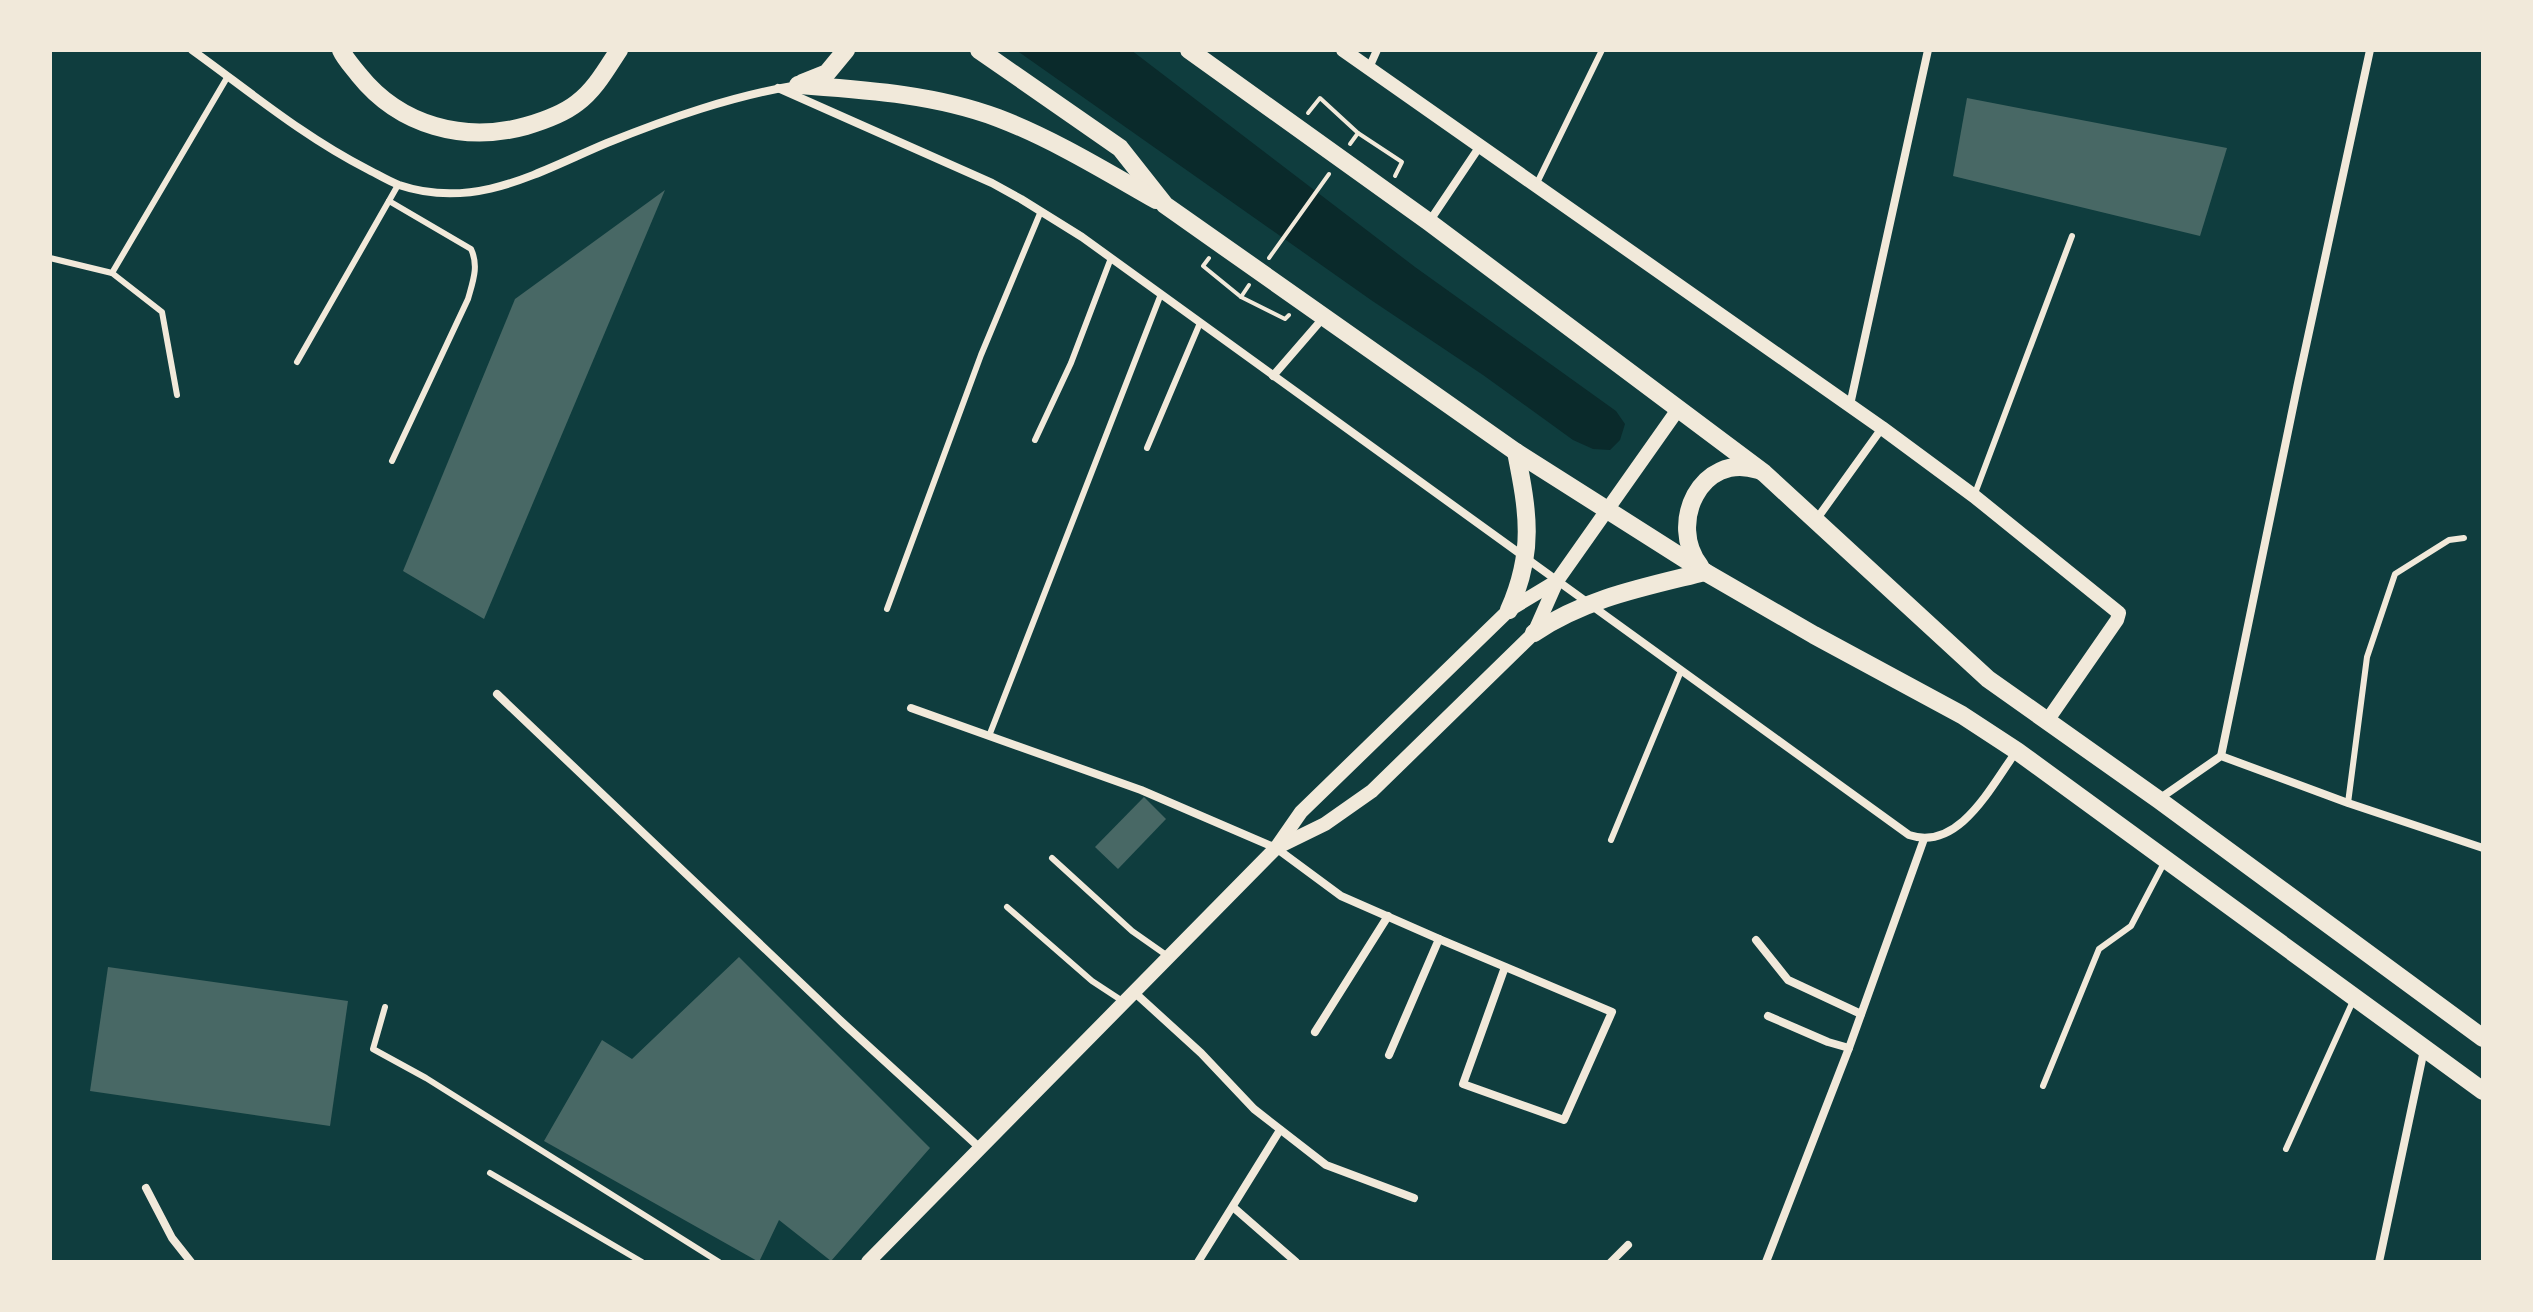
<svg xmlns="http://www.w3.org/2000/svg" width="2533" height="1312" viewBox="0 0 2533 1312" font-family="Montserrat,sans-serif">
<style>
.water{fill:#0a2a2b}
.building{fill:#486865}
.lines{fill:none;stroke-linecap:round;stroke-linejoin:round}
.path{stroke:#f1e9da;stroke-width:4}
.service{stroke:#f1e9da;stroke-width:6}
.minor{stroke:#f1e9da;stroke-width:8}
.tertiary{stroke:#f1e9da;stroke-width:14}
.trunk{stroke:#f1e9da;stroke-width:18}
</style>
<rect width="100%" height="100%" fill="#0f3d3e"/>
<!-- water -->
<path class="water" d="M1016,50H1131L1415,267L1616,411L1625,424L1620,440L1610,450L1593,449L1573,440L1483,375L1371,300Z"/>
<!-- building -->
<g class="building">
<path d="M1967,98L2227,148L2200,236L1953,176Z"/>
<path d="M665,190L484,619L403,571L515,299Z"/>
<path d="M1144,797L1166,819L1118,869L1095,847Z"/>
<path d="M739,957L930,1148L831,1261L779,1220L759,1262L544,1141L602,1040L632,1059Z"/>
<path d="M108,967L348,1001L330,1126L90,1091Z"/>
</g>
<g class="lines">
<!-- path -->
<g class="path">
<path d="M1308,113L1320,98L1358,133L1402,162L1395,176"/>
<path d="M1350,144L1358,133"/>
<path d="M1209,258L1203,266L1241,297L1285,319L1289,315"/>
<path d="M1269,258L1329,174"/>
<path d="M1241,297L1249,285"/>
</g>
<!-- service -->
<g class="service">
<path d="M1536,185L1602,50"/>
<path d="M389,201L471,249C479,266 473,281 468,299L392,461"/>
<path d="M50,258L112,273L228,76"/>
<path d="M112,273L162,312L177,395"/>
<path d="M297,362L398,185"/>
<path d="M1035,440L1071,363L1111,258"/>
<path d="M1147,448L1200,323"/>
<path d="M1974,496L2072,236"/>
<path d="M887,609L981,355L1041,211"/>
<path d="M989,736L1161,294"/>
<path d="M2348,803L2367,657L2395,574L2449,540L2464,538"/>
<path d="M1611,840L1681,671"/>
<path d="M1052,858L1132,931L1169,957"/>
<path d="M1007,907L1092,981L1124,1002"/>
<path d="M385,1007L373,1049L426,1078L719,1262"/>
<path d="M2043,1086L2099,949L2131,926L2164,863"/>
<path d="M2286,1149L2353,1001"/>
<path d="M490,1173L642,1262"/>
</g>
<!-- minor -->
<g class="minor">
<path d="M192,50C249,91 304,137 367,169C377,174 388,181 399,185C476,211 540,171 607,143C669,118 732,96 798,85"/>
<path d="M1369,68L1377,50"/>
<path d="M778,88L992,183L1021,199L1082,237L1909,835C1959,852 1991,786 2016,752"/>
<path d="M1429,222L1480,146"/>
<path d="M1273,376L1324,317"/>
<path d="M1850,405L1928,50"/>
<path d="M1816,520L1882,428"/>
<path d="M497,694L843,1023L980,1148"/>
<path d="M911,708L1141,790L1276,848L1341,896L1439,939L1389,1055"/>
<path d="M2221,756L2298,383L2370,50"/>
<path d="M2159,799L2221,756L2348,803L2483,848"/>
<path d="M1439,939L1612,1012L1564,1120L1463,1084L1505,967"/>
<path d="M1756,940L1788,980L1861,1014"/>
<path d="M1134,992L1201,1053L1254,1109L1326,1165L1414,1198"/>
<path d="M1768,1016L1828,1042L1849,1048"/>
<path d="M1315,1032L1388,916"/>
<path d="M146,1188L172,1238L191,1262"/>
<path d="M1233,1207L1296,1262"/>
<path d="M1198,1262L1280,1130"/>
<path d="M1611,1262L1628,1245"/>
<path d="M1766,1262L1849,1048L1924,839"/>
<path d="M2379,1262L2424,1050"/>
</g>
<!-- tertiary -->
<g class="tertiary">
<path d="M1343,50L1882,428L1974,496L2119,613L2117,620L2047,721"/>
<path d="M1276,848L1325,824L1372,791L1534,633L1557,581L1679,408"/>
<path d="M868,1262L1276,848L1301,812L1509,610L1557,581"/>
</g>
<!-- trunk -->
<g class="trunk">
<path d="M341,50C345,59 353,67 359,75C400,126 464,143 526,126C543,121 563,114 577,103C595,90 607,68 619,50"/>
<path d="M979,50L1120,148L1165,205L1516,452L1705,572L1814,635L1962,715L2017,751L2483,1091"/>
<path d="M1189,50L1429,222L1764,473L1988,679L2159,800L2483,1038"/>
<path d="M802,83L827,73L846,50"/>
<path d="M798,85C865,90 934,94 998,118C1053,139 1105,171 1156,200"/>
<path d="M1700,566C1667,524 1701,451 1758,470"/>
<path d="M1509,610C1535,551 1528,512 1516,452"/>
<path d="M1534,633C1586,598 1645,587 1705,572"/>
</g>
</g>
<!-- border -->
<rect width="2533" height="1312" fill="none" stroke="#f1e9da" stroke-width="104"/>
</svg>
